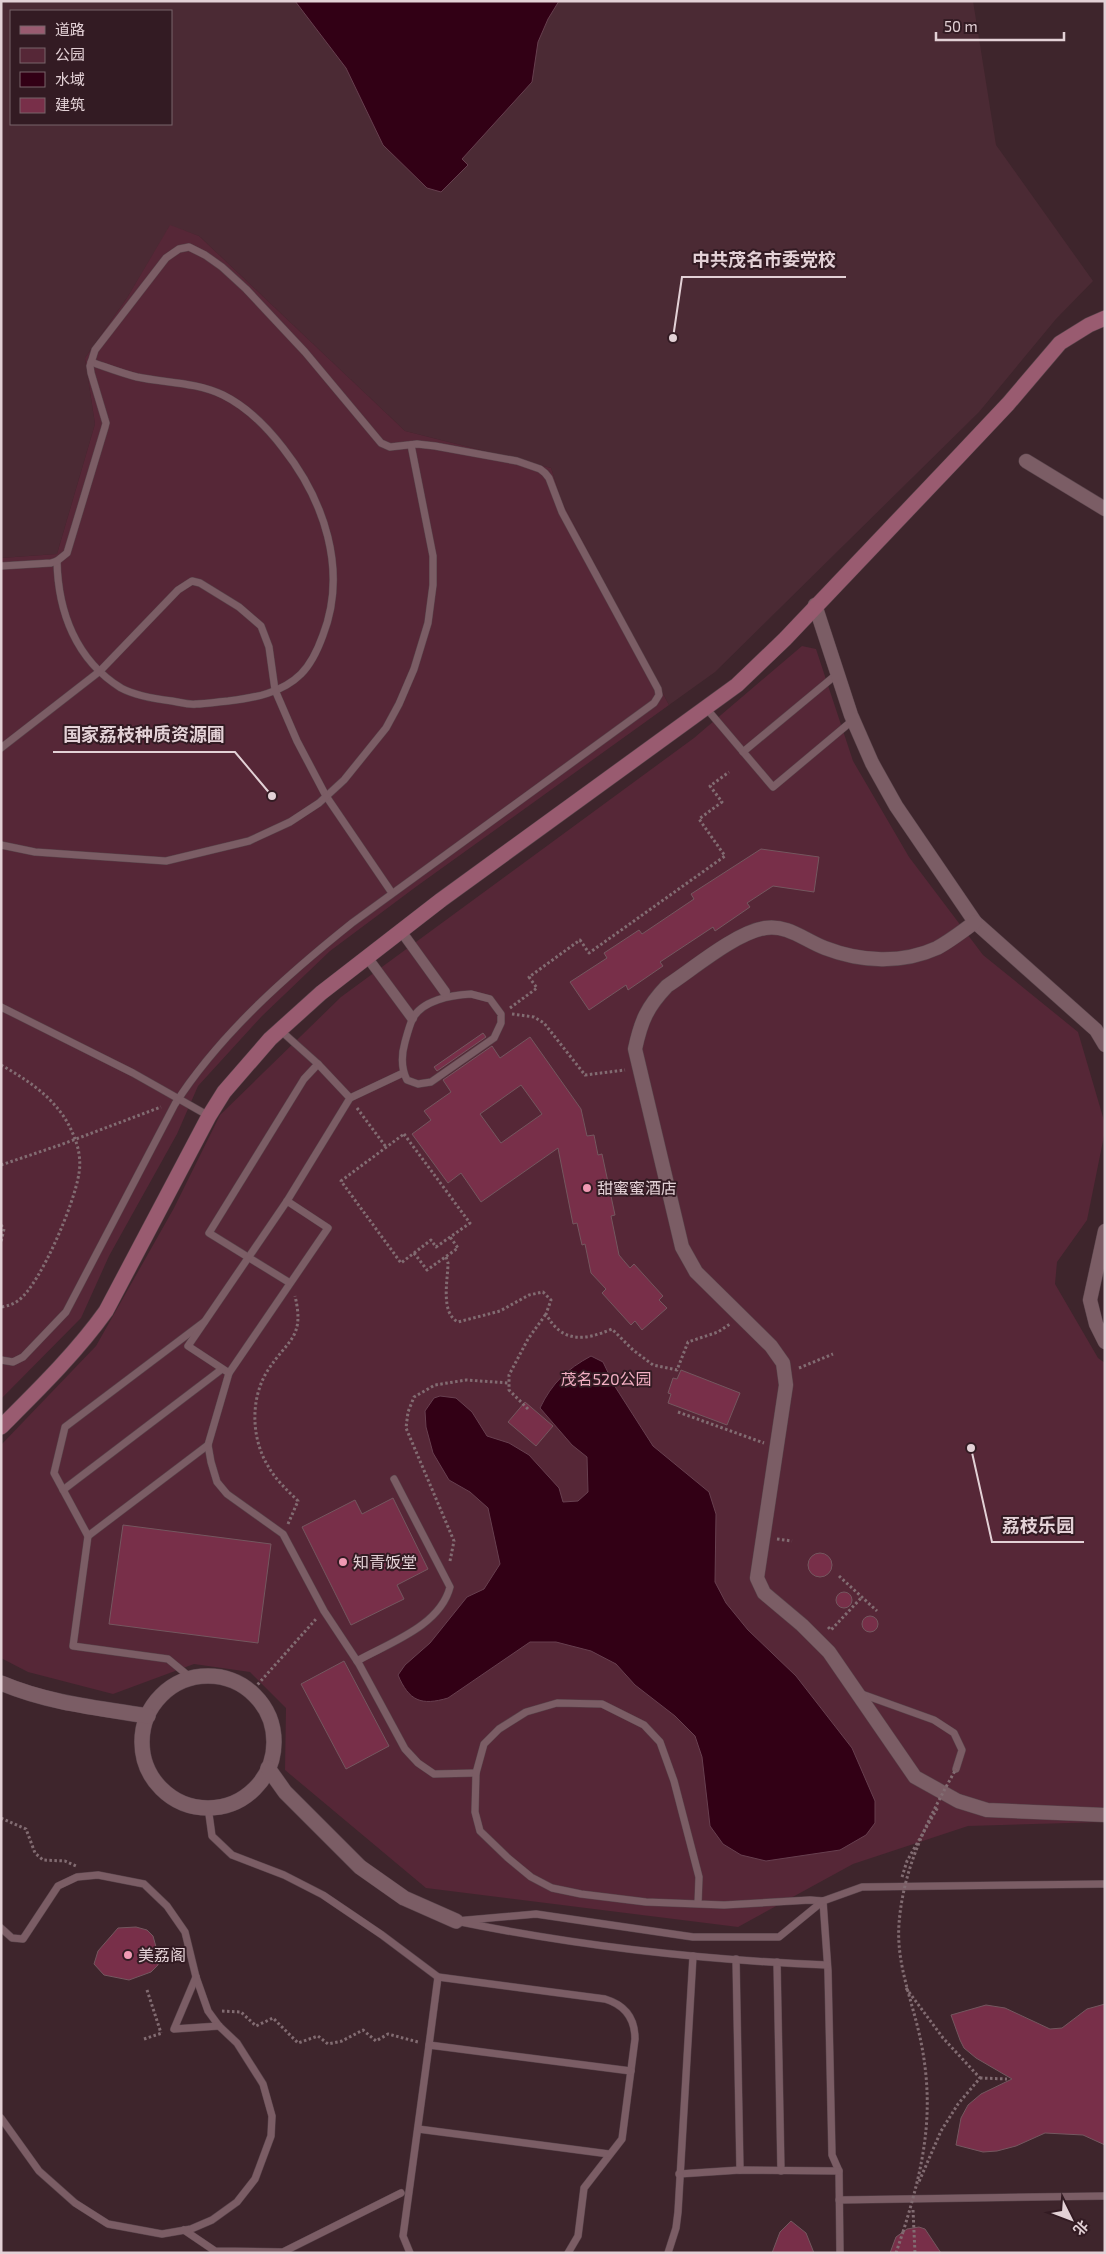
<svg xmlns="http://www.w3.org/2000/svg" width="1106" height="2254" viewBox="0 0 1106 2254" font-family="'Exo 2','Noto Sans SC',sans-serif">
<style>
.built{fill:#4b2a34;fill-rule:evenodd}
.green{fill:#562737}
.water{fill:#320015;stroke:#673f4f}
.building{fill:#782f49;stroke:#74575f;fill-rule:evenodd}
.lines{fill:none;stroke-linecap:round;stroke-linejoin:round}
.service-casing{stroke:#59444b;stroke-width:8}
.pedestrian-casing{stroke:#59444b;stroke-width:11}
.minor-casing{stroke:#59444b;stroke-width:15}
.tertiary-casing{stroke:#59444b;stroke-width:16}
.secondary-casing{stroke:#59444b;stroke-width:16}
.path{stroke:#826c72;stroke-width:3;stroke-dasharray:2.5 2.5;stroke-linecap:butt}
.service{stroke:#7b5d65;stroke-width:7}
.pedestrian{stroke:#7b5d65;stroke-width:10}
.minor{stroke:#7b5d65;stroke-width:14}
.tertiary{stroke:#7b5d65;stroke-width:15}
.secondary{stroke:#995b70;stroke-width:15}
.path-bridge{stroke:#826c72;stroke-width:3;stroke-dasharray:2.5 2.5;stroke-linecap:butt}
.poi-dot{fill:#f09ab4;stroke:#331b23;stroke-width:2}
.labels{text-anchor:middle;stroke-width:4;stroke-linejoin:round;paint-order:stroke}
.poi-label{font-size:16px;fill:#e3d1d6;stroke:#331b23;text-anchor:start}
.park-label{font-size:16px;fill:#f2afc3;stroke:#331b23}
.leader{fill:none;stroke:#e3d1d6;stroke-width:2}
.callout-dot{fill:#e3d1d6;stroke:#331b23;stroke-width:2}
.callout-label{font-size:18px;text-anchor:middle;font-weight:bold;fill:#e3d1d6;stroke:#331b23;stroke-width:4;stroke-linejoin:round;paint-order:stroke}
</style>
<rect width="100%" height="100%" fill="#3e252c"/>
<!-- built -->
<path class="built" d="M1,1H295L346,68L383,145L427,188L468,165L462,159L532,82L538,42L548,19L559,1H973L996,145L1093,281L1056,319L979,412L715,672L669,705L562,502L551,468L405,431L199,236L170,226L127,298L85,358L95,424L57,554L1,558ZM11,11H171V124H11Z"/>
<!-- green -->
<g class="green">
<path d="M170,225L199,236L405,431L551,468L562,502L669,705L417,886L330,951L262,1016L198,1086L177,1134L109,1256L81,1318L1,1399V558L57,554L95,424L85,358L127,298Z"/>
<path d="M802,646L816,649L853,761L909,857L983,955L1078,1032L1105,1124V1131L1087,1220L1057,1262L1055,1284L1098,1358L1105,1363V1822L968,1826L853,1864L738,1927L426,1888L285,1770L286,1708L250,1672L194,1664L113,1694L28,1672L1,1658V1445L96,1346L174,1208L220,1115L341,997L694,738Z"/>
</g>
<!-- water -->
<g class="water">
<path d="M295,1H559L548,19L538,42L532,82L462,159L468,165L441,192L427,188L383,145L346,68Z"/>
<path d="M591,1356L603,1362L614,1385L653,1446L709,1492L716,1514L715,1582L726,1603L748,1630L796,1676L852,1748L875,1801V1823L866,1835L840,1850L766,1861L741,1855L723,1844L710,1826L702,1757L695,1736L675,1716L635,1685L616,1664L591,1651L556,1642H530L448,1698C421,1706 409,1701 398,1675L405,1665L430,1643L467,1597L484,1589L500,1564L488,1508L470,1492L449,1480L433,1453L426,1427L425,1411L434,1398L440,1396L456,1398L472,1412L487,1436L509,1443L529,1455L559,1488L563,1502L578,1501L588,1492L587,1457L572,1445L540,1408C552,1383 567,1369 591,1356Z"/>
</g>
<!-- building -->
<g class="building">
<path d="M761,849L819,857L814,892L773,886L747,903L750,907L715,931L713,927L660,962L663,966L628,990L626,985L589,1010L570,982L607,958L604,953L639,930L642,934L694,899L691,894Z"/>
<path d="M483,1033L486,1037L437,1071L434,1067Z"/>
<path d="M530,1037L581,1109L587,1136L594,1135L598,1155L602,1154L615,1215L611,1216L619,1255L630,1268L634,1264L663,1296L659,1300L667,1308L642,1330L635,1321L631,1325L602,1293L606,1289L591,1273L585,1244L582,1245L577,1223L573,1224L558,1148L481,1202L461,1173L448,1183L412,1134L431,1120L424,1111L451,1092L443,1080L492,1046L500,1058ZM521,1085L542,1114L501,1143L480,1114Z"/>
<path d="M681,1370L740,1393L727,1425L668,1403L671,1394L668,1393L673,1378L677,1379Z"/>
<path d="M525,1402L553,1426L536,1446L508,1422Z"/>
<path d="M393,1498L428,1569L397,1585L404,1599L351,1625L302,1527L355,1500L362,1514Z"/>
<path d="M123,1525L271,1544L258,1643L109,1624Z"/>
<circle cx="820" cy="1565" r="12"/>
<circle cx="844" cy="1600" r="8"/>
<circle cx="870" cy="1624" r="8"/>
<path d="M344,1661L389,1746L346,1769L301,1684Z"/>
<path d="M136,1927L147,1930L153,1936L159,1958L158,1965L151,1972L129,1980L104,1975L94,1964L98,1951L118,1928Z"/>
<path d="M1105,2004V2145L1083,2135L1045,2133L1016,2146L997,2151L983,2152L956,2145L961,2118L968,2105L981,2094L1012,2079L976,2058L964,2048L960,2040L951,2015L986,2005L1005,2008L1050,2029L1062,2028L1087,2009Z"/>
<path d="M791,2221L806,2233L814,2253H772L780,2232Z"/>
<path d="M919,2227L925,2229L941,2253H890L896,2237L907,2229Z"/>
</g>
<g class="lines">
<defs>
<g id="service">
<path d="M57,561C58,612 76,660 121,688C136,696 155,699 172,701C179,702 188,705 196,704C206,704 217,702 228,701C254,698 282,693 301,674C312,663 318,649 323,635C348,570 324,500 283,448C267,427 247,407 223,395C196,382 166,383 137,377C121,373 106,367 91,362"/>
<path d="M1,566L51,563L57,561L67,553L105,427L106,423L91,373L90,366L95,350L166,258L179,249L189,247L205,255L222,267L246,289L305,352L381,443L390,447L417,444L435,446L517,461L540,469L545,473L549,478L562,512L658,689L659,695L654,703L352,923C287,975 220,1034 175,1104L66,1312L23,1357L13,1362L1,1360"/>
<path d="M706,708L773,787L853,720"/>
<path d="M1,748L100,671L178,590L192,581L200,583L239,607L261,626L269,647L275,690L297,741L326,796L392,893"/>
<path d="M743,752L837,674"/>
<path d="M1,845L35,852L166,861L249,841L290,822L319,803L344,780L386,728L399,704L414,669L428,623L433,585V556L411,445"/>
<path d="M471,994L490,999L501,1014V1023L494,1038L431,1082L418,1084L407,1080C401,1068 401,1056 405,1042C407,1035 409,1027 412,1020C421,1000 452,995 471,994Z"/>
<path d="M1,1007L133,1073L209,1116"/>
<path d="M350,1098L403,1073"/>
<path d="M287,1201L328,1228L229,1373L208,1445L211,1462L217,1482L227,1494L283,1534L324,1611L359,1664L405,1749L418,1763L434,1774L476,1773"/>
<path d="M290,1283L209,1233L304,1079L318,1064"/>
<path d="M204,1322L65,1427L54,1473L88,1536L208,1445"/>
<path d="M229,1373L188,1346L287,1201L350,1098L318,1064L280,1030"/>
<path d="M63,1490L222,1369"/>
<path d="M88,1536L73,1646L168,1659L191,1678"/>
<path d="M357,1661C389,1643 440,1626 450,1587L394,1479"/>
<path d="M859,1693L934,1720L954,1733L962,1750L956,1769"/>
<path d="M208,1807L212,1836L232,1855L284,1875L323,1895L382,1935L438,1977L605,1999C625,2005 635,2018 635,2039L622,2139L584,2188L578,2236L568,2253"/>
<path d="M823,1901L828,1971L832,2155L839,2171L840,2253"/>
<path d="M698,1904L699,1877L674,1781L660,1742L644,1725L602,1704L557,1703L526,1712L499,1729L484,1744L476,1773L475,1812L480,1831L508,1858L531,1877L552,1888L581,1894L646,1902L724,1905L810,1900L823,1901"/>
<path d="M1,1928L12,1938L23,1939L58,1886L77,1877L98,1875L144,1884L167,1906L185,1932L196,1977L208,2011L219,2026L237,2043L263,2084L272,2116L271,2136L255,2179L237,2202L212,2220L191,2229L162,2234L108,2224L75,2203L39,2171L1,2118"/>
<path d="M736,1959L740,2170"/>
<path d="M777,1962L781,2171"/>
<path d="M827,1965C703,1960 578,1946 456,1921L536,1914L693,1937H779L823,1901L862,1887L1105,1884"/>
<path d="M196,1977L174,2029L219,2026"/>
<path d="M429,2045L438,1977"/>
<path d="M418,2129L609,2154"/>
<path d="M679,2174L740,2170L839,2171"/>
<path d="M839,2200L1105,2196"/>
<path d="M184,2230L215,2251L283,2252L401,2193"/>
<path d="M410,2253L403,2236L429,2045L631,2071"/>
<path d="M668,2253L676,2228L678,2212L693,1956"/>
</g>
<g id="pedestrian">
<path d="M401,931L445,992"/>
<path d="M367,957L412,1018"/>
</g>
<g id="minor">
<path d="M1026,461L1105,509"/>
<path d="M815,605L851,715L872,763L896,806L975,922L1096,1030L1105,1045"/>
<path d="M975,922C963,931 950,941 937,948C902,964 861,962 825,948C806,941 787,924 765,928C735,933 693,969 667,986C647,1007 641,1021 635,1049L682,1247L696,1272L771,1346L783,1363L786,1385L757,1578L764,1593L802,1625L829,1652L915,1777L958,1801L987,1810L1105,1815"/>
<path d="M1105,1231L1090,1300L1096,1324L1105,1342"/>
</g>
<g id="tertiary">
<circle cx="208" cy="1742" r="66"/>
<path d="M1,1683C48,1703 98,1708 148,1716"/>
<path d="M268,1768L285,1792L360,1867L404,1898L456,1921"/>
</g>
<path id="secondary" d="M1,1427C38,1390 76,1353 106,1311L209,1116L224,1092L270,1039L321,993L441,900L737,685L785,639L958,457L1008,404L1060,343L1089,325L1105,318"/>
</defs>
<!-- service casing -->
<use href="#service" class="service-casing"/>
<!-- pedestrian casing -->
<use href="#pedestrian" class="pedestrian-casing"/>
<!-- minor casing -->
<use href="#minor" class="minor-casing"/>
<!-- tertiary casing -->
<use href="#tertiary" class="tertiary-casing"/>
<!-- secondary casing -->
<use href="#secondary" class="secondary-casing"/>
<!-- path -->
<g class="path">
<path d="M510,1008L537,988L529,977L580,940L589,953L725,856L699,819L722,802L710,786L729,772"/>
<path d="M512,1014L534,1017L544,1023L585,1075L625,1070"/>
<path d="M1,1065C33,1083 62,1103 75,1139C79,1149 81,1162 79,1173C75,1202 41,1283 19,1300C14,1304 8,1306 1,1307"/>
<path d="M357,1108L386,1147"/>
<path d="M404,1134L470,1223L436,1247L431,1240L401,1263L341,1181Z"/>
<path d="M1,1165L60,1145L161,1107"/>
<path d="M1,1225L4,1229L1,1242"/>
<path d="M414,1253L427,1270L458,1248L450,1237"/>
<path d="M446,1257L448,1263C448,1279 440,1313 458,1322L500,1311L529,1295L543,1292L551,1300L546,1314C562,1343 584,1341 612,1329L633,1350L653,1365L677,1370L688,1342L718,1332L730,1324"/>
<path d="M799,1368L833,1354"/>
<path d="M528,1409L509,1390V1375L528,1339L546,1314"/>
<path d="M678,1412L764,1443"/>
<path d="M288,1524L298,1501C287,1490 275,1479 268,1466C251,1438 250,1398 268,1370C288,1339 305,1338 295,1296"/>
<path d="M777,1539L792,1541"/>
<path d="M450,1561L454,1541L406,1428L408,1412L414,1397L435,1385L466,1380L509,1383"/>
<path d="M839,1576L877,1611"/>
<path d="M828,1627L831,1630L862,1597"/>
<path d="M251,1692L316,1619"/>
<path d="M1,1818L26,1829L35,1853L43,1860L65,1861L76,1866"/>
<path d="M902,1877L907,1861L938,1807"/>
<path d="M906,1988L943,2038L980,2078L958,2104L941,2131L918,2184"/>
<path d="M147,1990L161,2033"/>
<path d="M222,2011L241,2012L256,2026L273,2018L298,2043L318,2036L328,2044L342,2041L363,2030L376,2041L388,2034L418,2042"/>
<path d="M144,2039L162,2033"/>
<path d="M980,2078L1007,2079"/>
<path d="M913,2210L915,2253"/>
<path d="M896,2253L903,2232"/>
</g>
<!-- service -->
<use href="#service" class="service"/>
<!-- pedestrian -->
<use href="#pedestrian" class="pedestrian"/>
<!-- minor -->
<use href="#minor" class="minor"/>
<!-- tertiary -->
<use href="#tertiary" class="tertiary"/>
<!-- secondary -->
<use href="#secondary" class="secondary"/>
<!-- path-bridge -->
<path class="path-bridge" d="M903,2232C924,2165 935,2112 921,2042C913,2002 896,1965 899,1924C903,1867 929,1817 956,1769"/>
</g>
<!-- markers -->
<g class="poi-dot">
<circle cx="587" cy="1188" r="5"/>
<circle cx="343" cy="1562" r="5"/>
<circle cx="128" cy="1955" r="5"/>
</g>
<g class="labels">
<!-- poi labels -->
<g class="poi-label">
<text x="597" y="1194">甜蜜蜜酒店</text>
<text x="353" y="1568">知青饭堂</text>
<text x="138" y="1961">美荔阁</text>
</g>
<!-- park labels -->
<g class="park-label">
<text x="606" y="1385">茂名520公园</text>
</g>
</g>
<!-- callouts -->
<path class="leader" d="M673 338L682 277H846M272 796L235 752H53M971 1448L992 1542H1084"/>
<g class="callout-dot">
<circle cx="673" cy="338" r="5"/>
<circle cx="272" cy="796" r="5"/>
<circle cx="971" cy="1448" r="5"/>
</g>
<g class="callout-label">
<text x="764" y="266">中共茂名市委党校</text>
<text x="144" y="741">国家荔枝种质资源圃</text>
<text x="1038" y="1532">荔枝乐园</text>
</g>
<!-- border -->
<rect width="1106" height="2254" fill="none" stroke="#e3d1d6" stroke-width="5"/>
<!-- legend -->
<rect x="10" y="10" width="162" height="115" fill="#331b23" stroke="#79646b"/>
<rect x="20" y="26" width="25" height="8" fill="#995b70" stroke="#79646b"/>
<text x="55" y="35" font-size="15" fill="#e3d1d6">道路</text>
<rect x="20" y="48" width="25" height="15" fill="#562737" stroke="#79646b"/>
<text x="55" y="60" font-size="15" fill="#e3d1d6">公园</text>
<rect x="20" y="72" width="25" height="15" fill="#320015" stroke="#79646b"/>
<text x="55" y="85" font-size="15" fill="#e3d1d6">水域</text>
<rect x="20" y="98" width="25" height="15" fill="#782f49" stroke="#79646b"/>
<text x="55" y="110" font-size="15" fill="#e3d1d6">建筑</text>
<!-- north arrow -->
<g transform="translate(1071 2219) rotate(132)" stroke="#331b23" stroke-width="4" paint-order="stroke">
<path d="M0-4L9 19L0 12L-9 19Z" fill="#e3d1d6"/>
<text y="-8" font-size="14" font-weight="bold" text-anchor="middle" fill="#e3d1d6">北</text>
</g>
<!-- scale -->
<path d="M936 32v8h128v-8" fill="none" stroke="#e3d1d6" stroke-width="2.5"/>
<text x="944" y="32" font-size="15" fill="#e3d1d6" stroke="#331b23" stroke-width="4" paint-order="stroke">50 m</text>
</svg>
